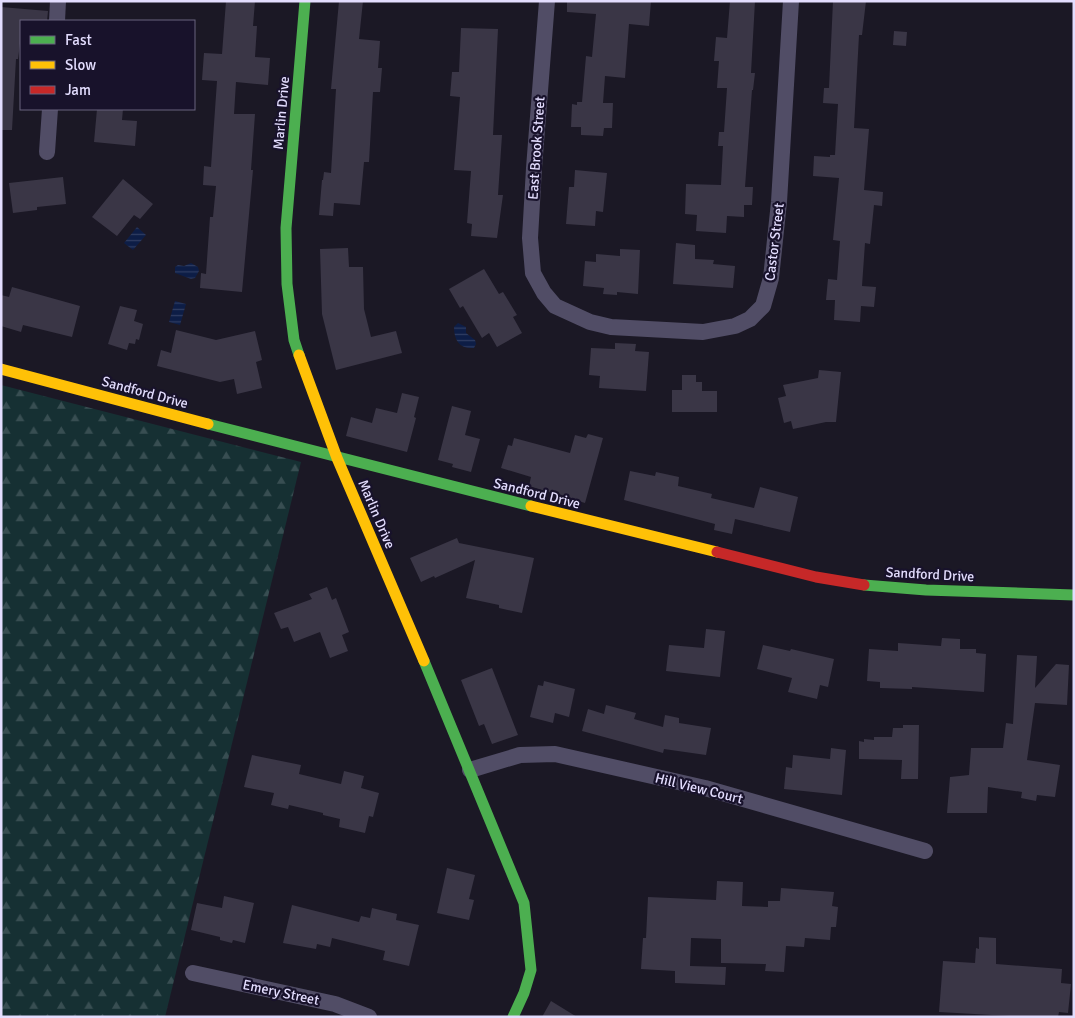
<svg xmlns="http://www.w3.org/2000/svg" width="1075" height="1018" viewBox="0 0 1075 1018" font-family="Signika,sans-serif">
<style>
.forest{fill:url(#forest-firs)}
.water{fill:url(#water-rules)}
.building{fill:#3a3646}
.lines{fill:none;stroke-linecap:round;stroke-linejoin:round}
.street{stroke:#514d66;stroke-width:16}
.fast{stroke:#4caf50;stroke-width:11}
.slow{stroke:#ffc107;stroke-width:11}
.jam{stroke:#c62828;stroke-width:11}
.labels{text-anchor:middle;stroke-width:4.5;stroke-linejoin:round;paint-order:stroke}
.street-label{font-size:14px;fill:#e3ddfe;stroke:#18122b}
</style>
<defs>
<pattern id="forest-firs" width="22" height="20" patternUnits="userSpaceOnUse" patternTransform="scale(1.25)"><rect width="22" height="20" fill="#163033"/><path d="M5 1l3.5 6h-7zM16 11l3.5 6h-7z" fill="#384e52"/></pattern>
<pattern id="water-rules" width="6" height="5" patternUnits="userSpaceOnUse" patternTransform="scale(1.25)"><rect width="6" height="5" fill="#0d1d46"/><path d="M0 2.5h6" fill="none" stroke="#303d62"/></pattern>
</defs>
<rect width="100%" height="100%" fill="#1b1825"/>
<!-- forest -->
<path class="forest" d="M1,385L301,462L165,1017H1Z"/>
<!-- water -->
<g class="water">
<path d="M137,227L146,235L133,250L124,243Z"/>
<path d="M191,263L198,267L199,271L195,278L191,279L175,273V267L178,265L184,266Z"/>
<path d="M175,301L186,304L180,325L169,322Z"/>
<path d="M458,323L466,327V333L475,340L476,344L474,348C460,349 454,341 454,327Z"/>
</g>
<!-- building -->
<g class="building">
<path d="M226,1H255L253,26H257L255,57L270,58L268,85L236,82L234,114H255L251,170H253L242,292L200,288L201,273L206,274L210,217H213L216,186L203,185L204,166L211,167L217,81L202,80L204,53L222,54Z"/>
<path d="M339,1H363L359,39L380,41L378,68H382L380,92H373L369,162H364L360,205L334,203L333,216L319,215L322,180H323L324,172L331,173L336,89H331Z"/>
<path d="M567,1H651L649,26L629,24L625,78L605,76L603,103H613L612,128H604L603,136L581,135V127H571L572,104L577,105V102H582L586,56L592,57L596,14L567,12Z"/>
<path d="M730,1H755L751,73H755L753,90H752L745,187H753L752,205H744V217L727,216L726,233L696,231L697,215L685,214L686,184L721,185L723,146H718L719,132H724L727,88H717L719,61H714L716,37L727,38Z"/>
<path d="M833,1H866L862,35H859L854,128L869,129L864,190L883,192L882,206L874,205L870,244L865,243L862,286L876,287L874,307L861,306L860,322L834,320L835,300H826L828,279L837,280L840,241L833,240L839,178L813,176L814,156L830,157V155H835L838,104L823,103L824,88H829Z"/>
<path d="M1,7L48,11L47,21H21V44H20L18,59H16L12,130H1Z"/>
<path d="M461,28L498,29L493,135H502L498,195H503L497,238L471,236L472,224L467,223L471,171L454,170L460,97L450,96L452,72H459Z"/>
<path d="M894,31L907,32L906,46L893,45Z"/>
<path d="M97,109H123L122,120L137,121L135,146L94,142Z"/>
<path d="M575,170L607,173L603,212L596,211L595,226L566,224L569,187H574Z"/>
<path d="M63,177L66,204L37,207V210L13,213L9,183Z"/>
<path d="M123,179L153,204L140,219L134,215L117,236L92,217Z"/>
<path d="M676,243L695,245V259L714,260L713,264L735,266L733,288L673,284Z"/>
<path d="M348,248L349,267H363L364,309L371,337L396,331L402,353L336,370L322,314L320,249Z"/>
<path d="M620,249L640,250L638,294L617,292V295L603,294L604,288L583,286L585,261L596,262V254L620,256Z"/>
<path d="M484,269L499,294L503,292L517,315L513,317L522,333L497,347L489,333L482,338L463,306L460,308L449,289Z"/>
<path d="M12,287L80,306L72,337L23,325L21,332L1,326V295L9,297Z"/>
<path d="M120,306L137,310L134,321L143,324L139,340L136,339L135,344L129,343L127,350L108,344Z"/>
<path d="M176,330L216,340L255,331L262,360L256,362L262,388L237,394L234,379L220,382L157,366L161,350L171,353Z"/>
<path d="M615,343L636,344L635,351L649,352L646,391L599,388L600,376L589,375L591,348L615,349Z"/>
<path d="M819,370L841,372L836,422H826L793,429L791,421L784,423L778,398L786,396L783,385L818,378Z"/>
<path d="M682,375H696V382H702V391H717V412H672V390H682Z"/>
<path d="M402,393L419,397L414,417L416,418L407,452L346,436L351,417L372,423L376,408L397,413Z"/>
<path d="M452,406L471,411L465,435L480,439L471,472L452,467L453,464L438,460Z"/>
<path d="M588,434L603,438L585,503L529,486L531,477L501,468L508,445L512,446L514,438L570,453L575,435L586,438Z"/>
<path d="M630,471L655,476L656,472L679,477L678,486L712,494L711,498L754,508L760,487L798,497L790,532L735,519L732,534L714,530L715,524L624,500Z"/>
<path d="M457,538L459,543L534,558L522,613L499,608V605L466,598L475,560L435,578L434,576L421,582L410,558Z"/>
<path d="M327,587L332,600L336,598L349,632L342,635L348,651L330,658L320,632L294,642L288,627L281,629L274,613L312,599L309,594Z"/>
<path d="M706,629L725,631L720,677L666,671L669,645L704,648Z"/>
<path d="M942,638L960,639V649H976V653L986,654L984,692L912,687V689L880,688V682L867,681L869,649L898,651V643L941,646Z"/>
<path d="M763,645L790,651L791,649L834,659L828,687L820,685L817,699L788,692L792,678L757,669Z"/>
<path d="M1017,655L1037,656L1035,688L1056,664L1069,665L1067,705L1035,703L1027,760L1060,765L1055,797L1037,795L1036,801L1021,798L1022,792L988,787L987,813H947L950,777L969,775L971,748H1003L1006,723L1013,724Z"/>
<path d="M492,668L518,735L492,744L484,724L479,726L461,680Z"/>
<path d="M544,681L575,689L569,717L555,713L553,723L530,717L538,685L543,686Z"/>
<path d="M606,705L636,713L634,719L663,727L665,715L679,718V723L711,728L706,755L664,749L663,753L582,731L588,709L604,714Z"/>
<path d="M903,725H919L918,779H901L902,760L859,759V741L864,742V739L874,740V737H892L893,728H903Z"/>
<path d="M831,748L846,750L842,795L784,789L786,767L792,768L793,755L830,759Z"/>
<path d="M252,755L301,765L299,774L341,784L344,771L364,776L361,788L379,793L373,817L369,816L365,833L339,827L340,819L323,815V813L289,805L288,809L271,805L274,793L244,787Z"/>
<path d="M447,868L475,875L469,899L474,900L469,920L437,913Z"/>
<path d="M717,881L743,882L742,906L768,907V901H780L781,888L834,892L832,906L838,907L836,927H831L830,940L805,938L804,947L786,946L784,972L765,971L766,964L721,963V939L691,938L690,966L726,967L725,985L675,983V971L641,969L643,938H646L648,897L716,900Z"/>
<path d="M224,896L254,903L245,943L233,940L232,943L220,940V937L191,930L197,903L222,908Z"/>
<path d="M292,905L359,922L361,916L370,918L372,908L397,914L396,920L419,925L409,966L383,960L385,951L332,938L330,947L317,944L316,949L283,943Z"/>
<path d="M979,937L996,938V964L1062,969L1061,983L1071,984L1068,1013L1059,1012L1058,1017H1027L939,1012L943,961L975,963L976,948L979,949Z"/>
<path d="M551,1001L577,1017H542Z"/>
</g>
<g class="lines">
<!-- street -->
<g class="street">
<path d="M547,1L534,168L530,238L533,273L544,293L555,306L590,322L611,327L703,332L735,326L750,319L763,306L771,278L779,202L791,1"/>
<path d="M57,21L58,1"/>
<path d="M47,152L50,109"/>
<path d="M470,770L520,755L555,754L705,788L925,851"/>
<path d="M193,973L335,1004L369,1017"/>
</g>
<!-- fast -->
<g class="fast">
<path d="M299,355L294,340L287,284L286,228L305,1"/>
<path d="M208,424L531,506"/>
<path d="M864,585L926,590L1074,595"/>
<path d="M424,661L524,903L531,970L524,993L513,1017"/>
</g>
<!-- slow -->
<g class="slow">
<path d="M299,355L337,458L424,661"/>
<path d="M1,369L208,424"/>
<path d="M531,506L717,552"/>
</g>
<!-- jam -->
<path class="jam" d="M717,552L816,577L864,585"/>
</g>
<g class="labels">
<!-- street labels -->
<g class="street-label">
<text transform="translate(281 113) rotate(-85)" y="5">Marlin Drive</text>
<text transform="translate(536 148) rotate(-86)" y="5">East Brook Street</text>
<text transform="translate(774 242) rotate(-83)" y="5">Castor Street</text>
<text transform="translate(145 392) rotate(15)" y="5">Sandford Drive</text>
<text transform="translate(537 493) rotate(14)" y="5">Sandford Drive</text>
<text transform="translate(377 514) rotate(67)" y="5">Marlin Drive</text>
<text transform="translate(930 574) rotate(3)" y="5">Sandford Drive</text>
<text transform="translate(699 788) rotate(14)" y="5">Hill View Court</text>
<text transform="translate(281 992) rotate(12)" y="5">Emery Street</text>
</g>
</g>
<!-- border -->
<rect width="1075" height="1018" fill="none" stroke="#e3ddfe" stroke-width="5"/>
<!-- legend -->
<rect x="20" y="20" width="175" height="90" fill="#18122b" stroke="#69637f"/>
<rect x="30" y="36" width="25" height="8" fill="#4caf50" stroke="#69637f"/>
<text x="65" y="45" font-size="15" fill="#e3ddfe">Fast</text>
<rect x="30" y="61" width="25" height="8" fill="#ffc107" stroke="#69637f"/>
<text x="65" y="70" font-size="15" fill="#e3ddfe">Slow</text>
<rect x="30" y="86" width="25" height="8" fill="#c62828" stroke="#69637f"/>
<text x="65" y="95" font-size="15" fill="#e3ddfe">Jam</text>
</svg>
